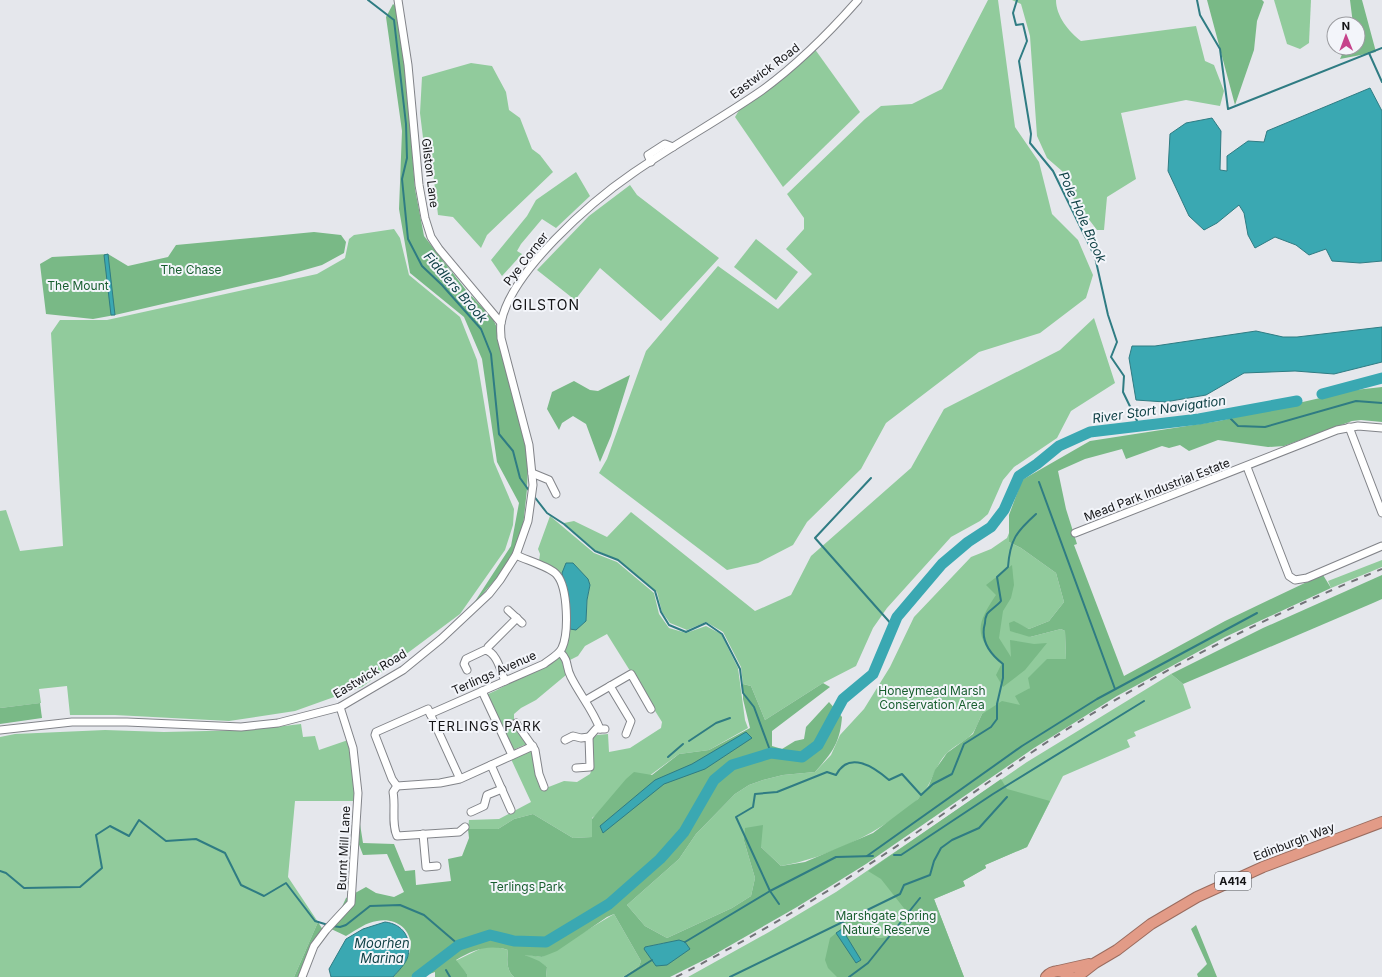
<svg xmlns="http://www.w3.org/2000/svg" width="1382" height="977" viewBox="0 0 1382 977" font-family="Inter,sans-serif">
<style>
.green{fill:#91cb9c;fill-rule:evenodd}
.forest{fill:#79b986;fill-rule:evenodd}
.water{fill:#3aa8b2;stroke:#2f7c83}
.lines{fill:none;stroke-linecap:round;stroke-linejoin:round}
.stream{stroke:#2f7c83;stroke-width:2}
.river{stroke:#3aa8b2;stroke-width:11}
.minor-casing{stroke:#828489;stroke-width:9}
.highway-casing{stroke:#9a6c5f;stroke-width:12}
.minor{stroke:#fff;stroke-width:7}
.highway{stroke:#e29b87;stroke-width:10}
.rail{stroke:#727377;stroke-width:2;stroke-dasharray:7 7;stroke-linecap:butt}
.labels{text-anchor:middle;stroke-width:4;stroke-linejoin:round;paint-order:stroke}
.shield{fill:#f3f5fa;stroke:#57585a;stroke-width:1}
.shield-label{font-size:11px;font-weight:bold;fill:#141416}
.street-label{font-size:12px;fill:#141416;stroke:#f3f5fa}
.park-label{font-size:12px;fill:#185e2f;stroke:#f3f5fa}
.water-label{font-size:13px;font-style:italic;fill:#104146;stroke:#f3f5fa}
.neighbourhood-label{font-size:13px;letter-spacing:1px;fill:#141416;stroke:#f3f5fa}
.quarter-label{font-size:14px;letter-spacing:1px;fill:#141416;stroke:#f3f5fa}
</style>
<rect width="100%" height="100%" fill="#e5e7ec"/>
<!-- green -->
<g class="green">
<path d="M988,0H998L1015,127L1039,162L1052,214L1078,240L1093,275L1086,298L1040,333L979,352L886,423L861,469L807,522L793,545L758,563L727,570L599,473L607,459L646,351L718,266L778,309L812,274L786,249L804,229V218L787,194L865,119L881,106L912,104L942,89Z"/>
<path d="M1012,0H1056C1056,16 1069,32 1081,41L1196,26L1205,61L1214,65L1224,91L1220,106L1186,100L1121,113L1136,179L1107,197L1104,230H1097L1074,200L1062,171L1047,158L1037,136L1030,36L1021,4Z"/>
<path d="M1274,0H1311L1309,43L1300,49L1287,44Z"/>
<path d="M814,48L860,112L783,187L735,117L744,102Z"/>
<path d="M471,63L492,66L506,92L509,110L520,118L532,149L540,155L553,172L487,235L481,248L453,217L438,215L431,154H425L420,113L422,77Z"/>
<path d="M576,172L590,196L556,228L542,219L521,244L517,251L522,254L502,276L491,260L527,216L536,200Z"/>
<path d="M630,185L637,195L719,258L661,321L600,268L575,300L537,270L589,216Z"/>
<path d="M394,229L400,238L409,275L460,317L477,360L494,462L514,509L513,525L505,550L460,614L362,687L295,711L229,721L115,715H70L67,686L39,689L41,703L0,708V511L6,510L20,551L63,546L51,333L60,320H107L317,274L345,258L349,239L354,235Z"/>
<path d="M756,239L798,272L776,300L734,267Z"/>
<path d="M1094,318L1115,383L1071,411L1057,438L1014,467L1003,480L988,514L980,521L951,537L887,608L873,628L856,666L823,683L765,720L751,686L743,684L741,667L723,632L706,622L687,630L670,623L662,612L657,592L618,560L595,550L564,523L574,521L607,537L631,512L755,611L791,595L811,556L911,468L944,409L1060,350Z"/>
<path d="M550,516L594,553L617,562L654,593L659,614L669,628L686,633L706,626L721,634L738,668L745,720L748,728L709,750L679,754L592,818L593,837L573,838L533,814L514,819L498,829H468L469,820L499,819L531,802L511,759L528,751L533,753L535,771L546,788L564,781L577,782L590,774L593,766L592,739L597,735L608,734L609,752L630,748L661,728L662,722L607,634L585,646L578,656L570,660L564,651L562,579L539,561L540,554L538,549ZM562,573L590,585L587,600L586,621L579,627L570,629L568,601Z"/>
<path d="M1009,533V542L1021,548L1056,573L1064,602L1049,621L1029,629L1014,622L1030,637L1061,629L1065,631L1066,659L1030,688L1020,705L982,714C979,720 976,730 971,735C964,742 954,746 947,753C934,766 932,786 918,799C884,831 827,858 781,866L761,847L744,841L755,878L751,896L732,908L667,938L645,926L627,905L679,859L696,834L735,794L749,785L763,780L783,775L815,772L831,755L840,735L864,709L890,667L914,617L971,557L991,549L1007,538Z"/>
<path d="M1382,560V567L1331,588L1328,581Z"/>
<path d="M557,658H561L566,675L536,700L521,708L514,714V723L527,743L525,747L524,745L511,751L486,695L497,690Z"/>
<path d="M1171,674L1183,684L1191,708L1134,732L1136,736L1127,740L1130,747L1063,776L1027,847L985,865L986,868L963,881L965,886L934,899L964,977H688L769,932L836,892L1027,762Z"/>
<path d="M301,724L303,737L315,736L319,750L351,739L358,801H295L288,877L318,922L294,977H0V737L15,734L105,730L164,732L249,730Z"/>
<path d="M614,914L641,961L639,966L623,977H546L547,967L523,954L542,957Z"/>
<path d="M484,947H497L508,950C507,959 506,970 514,977H467V974L455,961Z"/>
</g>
<!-- forest -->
<g class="forest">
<path d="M1207,0H1262L1264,2L1257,21L1254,50L1235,105Z"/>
<path d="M1350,0H1362L1376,52L1340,59L1345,48H1358V24H1353Z"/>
<path d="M393,4L401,11L415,189L424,236L466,290L493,319L498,330V340L529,445L527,489L523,527L510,563L472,606L511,546L519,503L497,462L482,359L464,317L410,273L399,209L402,131L386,17Z"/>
<path d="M314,232L341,235L346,242L344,253L322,265L280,277L115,315L93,319L46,314L40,264L52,257L108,254L128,266L168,257L176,245Z"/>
<path d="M630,375L611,436L600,462L586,424L573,416L562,423L559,430L547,409L552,392L574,381L590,390L598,391Z"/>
<path d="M1382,387V422L1361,420L1352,421L1284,446L1268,447L1218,440L1189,451L1180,445L1169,448L1162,446L1126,459L1122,449L1085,459L1058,471L1066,509L1077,544L1074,545L1124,676L1225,621L1309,581L1323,575L1331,588L1225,637L1117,696L1034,748L866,864L797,907L710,957L670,977H623L639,966L641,961L614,914L607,917L557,951L542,957L525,955L539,961L547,967L546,977H514C506,970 507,959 508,950C488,944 473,950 456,960L467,974V977H435V972L424,976V972L411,977H393C400,969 407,961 410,951C414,930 396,917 377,921C367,922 356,930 346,936L327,927L341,909L346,898L366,887L376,893L394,897L404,892L387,854L363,855L358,842L355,824H360L363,843L394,844L405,871L415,870L416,885L451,881L448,859L462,856L469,838L468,829H498L514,819L533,814L573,838L592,837V819L626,779L634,772L652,775L679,754L709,750L750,728L743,699V684L751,686L765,720L823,683L830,687L772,731V746L782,749L795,741L804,739L806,727L829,702L842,717C840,743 832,753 815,772L783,775L763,780L749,785L735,794L696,834L679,859L627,905L645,926L667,938L732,908L751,896L755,878L744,841L745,828L763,825L761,847L781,866L805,862L873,833L918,799L929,785L935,770L947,753L973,734L982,714L1002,701L1020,705L1015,696L1030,688L1028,678L1047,659H1066L1065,631L1061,629L1030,637L1010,631L1009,623L1014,621L1029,629L1049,621L1064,602L1056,573L1021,548L1009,542V515L1022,480L1090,441L1219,421L1355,390ZM664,943L667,965H656L646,947Z"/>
<path d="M1012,565L1014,585L1011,598L1003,611L999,638L1011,657L1010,640L1034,644L1047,643L1025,670L1003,687L996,675L1002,663C974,637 975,626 996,595L986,585Z"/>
<path d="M1382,575V599L1373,603L1183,684L1171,674L1263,628Z"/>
<path d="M40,703L42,718L0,724V708Z"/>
<path d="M1001,779L1007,789L1050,801L1027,847L985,865L986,868L963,881L965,886L934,899L964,977H837L828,968L825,960L830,938L840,930L844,919C859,913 867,929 877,938C893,939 904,928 907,912L881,879L868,871Z"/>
<path d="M318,922L323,930L300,977H294Z"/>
<path d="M1196,925L1217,977H1198L1197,974L1207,964L1191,929Z"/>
</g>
<!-- water -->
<g class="water">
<path d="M1370,88L1382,111V261L1360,263L1332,261L1326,249L1309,255L1296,245L1275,237L1255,248L1248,235L1244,213L1239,205L1217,223L1204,230L1189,216L1168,171L1170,134L1186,123L1212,118L1221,131L1220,170L1227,171V156L1248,141L1264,142L1267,131Z"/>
<path d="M108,254L115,315H111L104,255Z"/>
<path d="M1382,327V362L1334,374L1295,371L1244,373L1206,395L1165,402L1136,400L1129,358L1132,346H1155L1256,331L1283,337H1297Z"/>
<path d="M566,563H573L588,579L590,585L587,600L586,621L576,630L570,629L568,601L562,573Z"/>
<path d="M746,732L752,738L705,769L664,784L603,833L600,826L655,780L692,764Z"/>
<path d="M385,922C403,924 412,938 408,956C406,964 398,971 393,977H331L329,969L346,939L363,929Z"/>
<path d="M842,929L861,960L856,963L836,933Z"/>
<path d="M679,940L685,942L690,949L667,965L656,966L644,949L645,947Z"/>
</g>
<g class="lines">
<!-- stream -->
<g class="stream">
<path d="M368,0L394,20L406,124L407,158L402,179L408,239L422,266L442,285L481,329L491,354L499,434L513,451L520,478L530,492"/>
<path d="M1017,0L1013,13L1016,25L1023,24L1027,41L1019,61L1031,134L1030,143L1053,171L1095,257L1108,315L1117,342L1111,357L1124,376L1123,392L1139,425"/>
<path d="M1197,0L1200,15L1220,49L1228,109L1382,48"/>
<path d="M1369,53L1382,82"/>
<path d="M1226,414L1238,426L1265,427L1356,401L1382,403"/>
<path d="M871,478L815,538L893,626"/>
<path d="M1039,482L1115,689"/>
<path d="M533,495L547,513L564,524L595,551L618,560L655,591L661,612L669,625L686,632L706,623L722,634L740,669L743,693L754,707L771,753"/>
<path d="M689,741L716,723L730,718"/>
<path d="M668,757L683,744"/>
<path d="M894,855H901L993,794L1144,701"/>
<path d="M867,856L1022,746L1097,699L1257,613"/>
<path d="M0,871L6,873L24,888L80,887L102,868L96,835L110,826L129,836L139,820L166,841L196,839L225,853L241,885L264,896L286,883L315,921L328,925"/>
<path d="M779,904L770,891L736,817L753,807L755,794L777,792L827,772L836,775C849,750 874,767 889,780L902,774L921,795L933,784L952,774L964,744L991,727L997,719V704L1003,678V664C990,654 980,640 985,623C985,621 986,616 987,614C991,609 997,606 1001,601L997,577L1008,567C1010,540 1016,532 1036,514"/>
<path d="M332,926L340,927L346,925L370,906L400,905L424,915L459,945"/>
<path d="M685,942L770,891L836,857L873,856"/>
<path d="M446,970L450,977"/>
<path d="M625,977L652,960"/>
<path d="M730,977L900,894L904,885L930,875L934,861L941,848L952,840L979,828L1007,797"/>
<path d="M849,977L868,963L920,898"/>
</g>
<!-- river -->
<g class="river">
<path d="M1322,394L1382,378"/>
<path d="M417,977L459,945L490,935L514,941L546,942L609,904L660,859L684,832L714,780L732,765L771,753L802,757L818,745L843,699L873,674L897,617L942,564L968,542L991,527L1004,510L1019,476L1037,464L1059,446L1090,432L1199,419L1297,401"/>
</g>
<defs>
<g id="minor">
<path d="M398,0L408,65L419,185L425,218L431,237L439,249L501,323"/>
<path d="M651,162L648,155L665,144L673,147"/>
<path d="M1349,427L1382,513"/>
<path d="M1247,467L1289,576L1295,580L1307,578L1382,546"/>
<path d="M532,473L549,480L556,494"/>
<path d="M1075,533L1337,430L1358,426L1382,428"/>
<path d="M508,610L522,623"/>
<path d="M488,650V647L517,618"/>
<path d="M560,652C570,662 565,666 571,677C580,695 593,710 600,729"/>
<path d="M467,670L464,664L466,659L485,650C497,652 501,672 505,681"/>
<path d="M610,686L631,721L626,734"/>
<path d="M482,691L512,755"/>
<path d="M586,700L631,674L651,709"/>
<path d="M430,714L544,664C550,659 559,655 562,648C569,633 568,588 557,575C551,567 526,560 516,555"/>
<path d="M516,723L535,750L539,774L544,787"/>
<path d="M0,730L72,722H127L241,727L278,723L340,707L403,670L441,639L489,594L500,580L516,555L528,521L533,485L529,445L501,338C501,333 500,328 501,323C510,272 592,201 633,173C675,144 719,120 761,91C797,65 828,34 858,0"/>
<path d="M589,737L596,729H605"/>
<path d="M565,740L573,736L581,738L589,737L590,767L576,768"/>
<path d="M491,765L511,810"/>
<path d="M460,779L428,709L376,732L375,735L392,779L397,786L440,783L460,779L533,746"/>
<path d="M397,786L393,792C396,807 391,823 397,836L459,832L465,827"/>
<path d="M471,812L484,806L487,795L502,789"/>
<path d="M423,834L426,867L437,866"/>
<path d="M302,977L314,946L326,930L351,903L358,793L353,748L340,707"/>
</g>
<g id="highway">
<path d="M1058,971L1089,964"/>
<path d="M1046,977C1053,969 1063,970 1071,977"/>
<path d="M1077,977L1095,963L1117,950L1151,924L1197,897L1263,867L1382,822"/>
</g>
</defs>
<!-- minor casing -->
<use href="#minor" class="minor-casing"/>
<!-- highway casing -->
<use href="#highway" class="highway-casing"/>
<!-- minor -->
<use href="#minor" class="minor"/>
<!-- highway -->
<use href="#highway" class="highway"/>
<!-- rail -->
<path class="rail" d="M676,977C750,939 822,896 891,850C949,811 1005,769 1064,731C1165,668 1271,614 1382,569"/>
</g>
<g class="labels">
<!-- shield labels -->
<rect class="shield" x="1215" y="872" width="36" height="18" rx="3"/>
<g class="shield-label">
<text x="1233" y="885">A414</text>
</g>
<!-- street labels -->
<g class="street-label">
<text transform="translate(765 71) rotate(-37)" y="4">Eastwick Road</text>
<text transform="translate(430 173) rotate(83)" y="4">Gilston Lane</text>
<text transform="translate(526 259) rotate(-52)" y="4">Pye Corner</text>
<text transform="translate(1157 490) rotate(-21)" y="4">Mead Park Industrial Estate</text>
<text transform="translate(494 673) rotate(-24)" y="4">Terlings Avenue</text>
<text transform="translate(370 674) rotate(-31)" y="4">Eastwick Road</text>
<text transform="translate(1294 842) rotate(-21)" y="4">Edinburgh Way</text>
<text transform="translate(344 848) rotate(-87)" y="4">Burnt Mill Lane</text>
</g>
<!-- park labels -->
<g class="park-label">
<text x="191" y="274">The Chase</text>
<text x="78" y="290">The Mount</text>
<text x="932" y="695">Honeymead Marsh<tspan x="932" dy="14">Conservation Area</tspan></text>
<text x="527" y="891">Terlings Park</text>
<text x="886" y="920">Marshgate Spring<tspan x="886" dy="14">Nature Reserve</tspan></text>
</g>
<!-- water labels -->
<g class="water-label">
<text transform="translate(1083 217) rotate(66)" y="5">Pole Hole Brook</text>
<text transform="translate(456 287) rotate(49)" y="5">Fiddlers Brook</text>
<text transform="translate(1159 409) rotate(-8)" y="5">River Stort Navigation</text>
<text x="382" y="948">Moorhen<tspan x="382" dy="15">Marina</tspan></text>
</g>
<!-- neighbourhood labels -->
<g class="neighbourhood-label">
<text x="485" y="731">TERLINGS PARK</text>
</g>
<!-- quarter labels -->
<g class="quarter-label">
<text x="546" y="310">GILSTON</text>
</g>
</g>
<!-- north arrow -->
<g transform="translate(1346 36) rotate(359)"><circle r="19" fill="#f3f5fa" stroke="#9a9b9f"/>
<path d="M0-3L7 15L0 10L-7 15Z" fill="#c6438b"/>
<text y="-6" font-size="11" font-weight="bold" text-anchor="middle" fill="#141416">N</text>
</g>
</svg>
